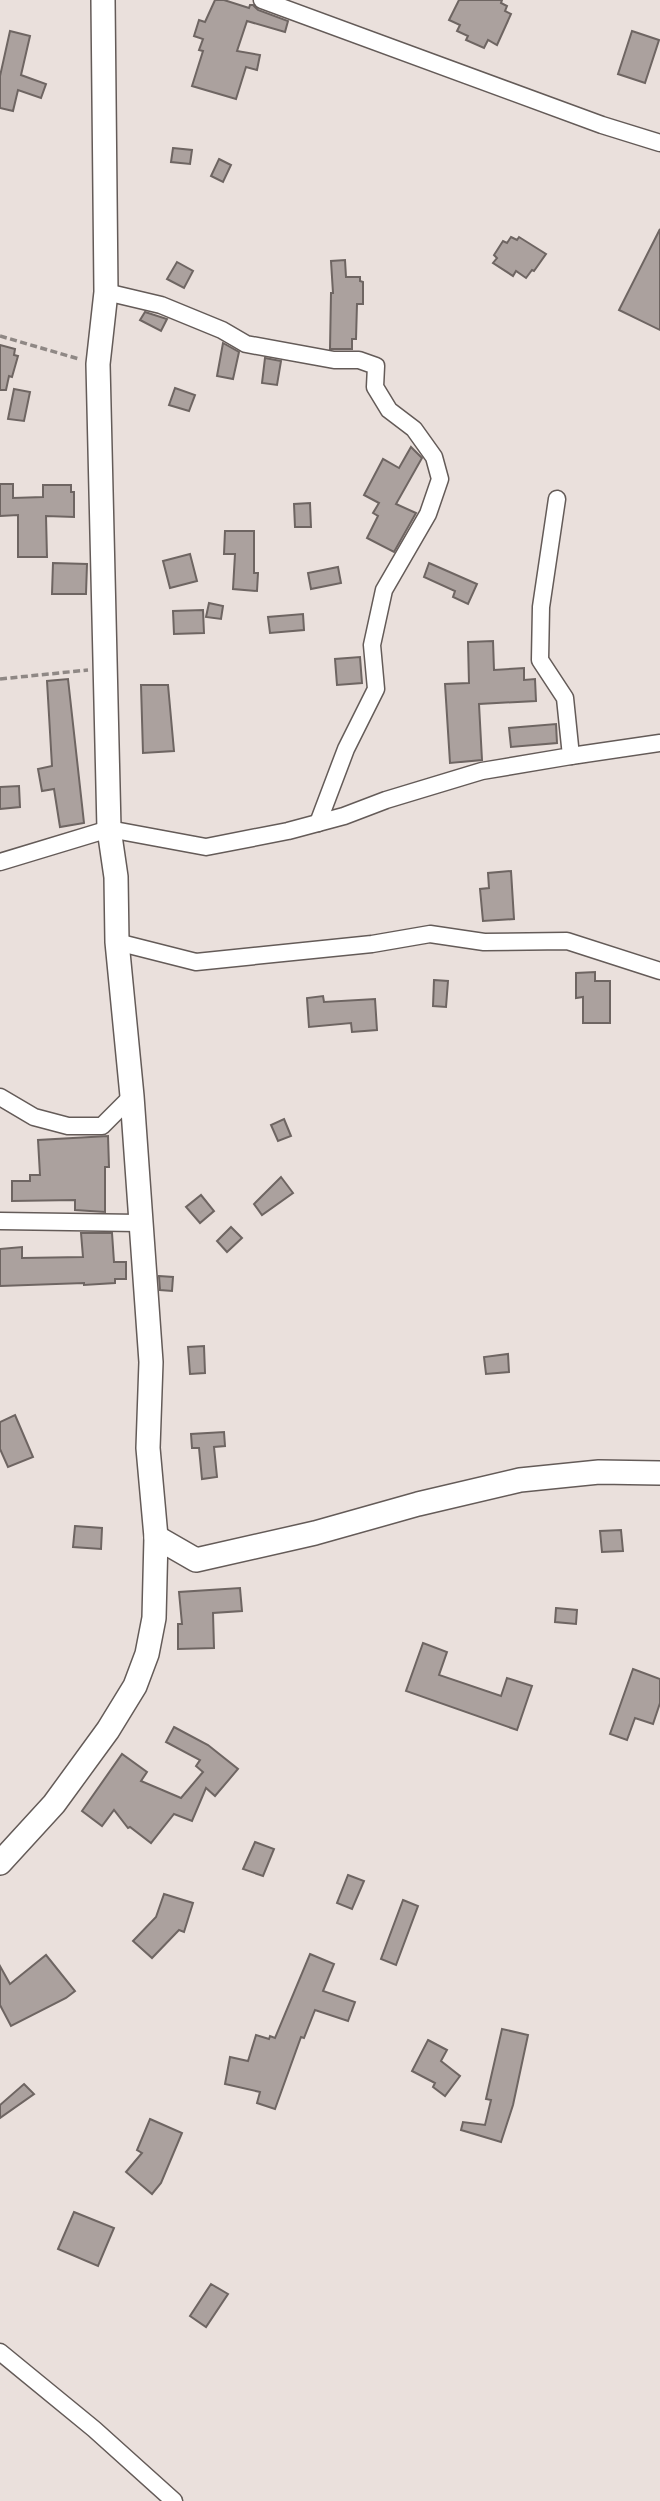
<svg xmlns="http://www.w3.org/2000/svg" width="660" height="2501" viewBox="0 0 660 2501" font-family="Merriweather,serif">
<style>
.building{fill:#aba19e;stroke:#6e6562;stroke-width:2}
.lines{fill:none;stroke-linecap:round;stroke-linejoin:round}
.street-casing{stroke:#645b58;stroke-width:19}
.secondary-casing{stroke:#645b58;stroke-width:26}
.path{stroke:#8f8885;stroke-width:3.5;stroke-dasharray:7 3.5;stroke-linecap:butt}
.street{stroke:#fff;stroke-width:16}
.secondary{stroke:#fff;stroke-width:23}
</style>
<rect width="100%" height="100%" fill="#eae0dc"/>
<!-- building -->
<g class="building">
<path d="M215,0H224L249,8L250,5H253L258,10L288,21L285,32L247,21L237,51L260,55L257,70L246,67L236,99L192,86L203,51L199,50L203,39L194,36L199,20L205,22Z"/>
<path d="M459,0H502L501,3L507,6L505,11L511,14L497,45L488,40L484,48L466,40L468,36L457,31L460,25L449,20Z"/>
<path d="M10,31L30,36L21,75L46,84L41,98L18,90L13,111L0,108V76Z"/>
<path d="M632,31L659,40L645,83L618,74Z"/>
<path d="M173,148L192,150L190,164L171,162Z"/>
<path d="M219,159L231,165L223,182L211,176Z"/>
<path d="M660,229V330L619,310Z"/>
<path d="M511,237L517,240L519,237L546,254L534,271L532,270L526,278L516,271L513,276L493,263L497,258L494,255L503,241L507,243Z"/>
<path d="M345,260L346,277H360V281L363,282V304H357L356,339H352V349H330L331,293H333L331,261Z"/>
<path d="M177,262L193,271L184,288L167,279Z"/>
<path d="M145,312L167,319L161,331L140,320Z"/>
<path d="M223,343L239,352L233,379L217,376Z"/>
<path d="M0,345L15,349L14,355L18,356L12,377L9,376L6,390H0Z"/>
<path d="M265,358L281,361L277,385L262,383Z"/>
<path d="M175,388L195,395L189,411L169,405Z"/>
<path d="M14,389L30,392L24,421L8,419Z"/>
<path d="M411,447L422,458L396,504L416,513L394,552L367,538L378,516L373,513L379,503L364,495L383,459L399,468Z"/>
<path d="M0,484H13V498L43,497V485H71V492H74V517L46,516L47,557H18V515L0,516Z"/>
<path d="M310,503L311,527H295L294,504Z"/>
<path d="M225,531H254V573H258L257,591L233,589L235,554H224Z"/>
<path d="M190,554L197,581L170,588L163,561Z"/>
<path d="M53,563L87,564L86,594H52Z"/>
<path d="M429,563L477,584L468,604L453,597L455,591L424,577Z"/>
<path d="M338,567L341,583L311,589L308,573Z"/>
<path d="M209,603L223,606L221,619L206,617Z"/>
<path d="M203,610L204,633L174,634L173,611Z"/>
<path d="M303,614L304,630L270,633L268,617Z"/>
<path d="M493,641L494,670L524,668V680L535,679L536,701L479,704L482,760L450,763L445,684L469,683L468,642Z"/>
<path d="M360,657L362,683L337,685L335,659Z"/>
<path d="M68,679L84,823L60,827L54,789L42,791L38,769L52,766L47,681Z"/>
<path d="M141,685H168L174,751L143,753Z"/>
<path d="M556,724L557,743L511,747L509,728Z"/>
<path d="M19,786L20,807L0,809V787Z"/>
<path d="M511,871L514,919L483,921L480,889L489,888L488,873Z"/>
<path d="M595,972V981H610V1023H583V997L576,998V973Z"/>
<path d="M434,980L448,981L446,1007L433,1006Z"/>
<path d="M323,996L324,1002L375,999L377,1030L352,1032L351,1023L309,1027L307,998Z"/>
<path d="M284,1119L291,1136L278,1141L271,1125Z"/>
<path d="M108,1136L109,1167H105V1212L75,1210V1200L12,1201V1181H30V1175H40L38,1140Z"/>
<path d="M281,1177L293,1193L262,1215L254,1204Z"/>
<path d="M201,1195L214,1211L200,1223L186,1207Z"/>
<path d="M231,1227L242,1238L227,1252L217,1241Z"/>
<path d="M81,1233H112L114,1262H126V1279H115V1283L84,1285V1283L0,1286V1249L22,1247V1258L83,1257Z"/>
<path d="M159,1276L173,1277L172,1291L160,1290Z"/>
<path d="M204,1346L205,1373L190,1374L188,1347Z"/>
<path d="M508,1354L509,1372L486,1374L484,1357Z"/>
<path d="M15,1415L33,1457L8,1467L0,1449V1422Z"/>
<path d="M224,1432L225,1446L214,1447L217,1477L202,1479L199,1448H192L191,1434Z"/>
<path d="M75,1526L102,1528L101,1549L73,1547Z"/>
<path d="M621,1530L623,1551L602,1552L600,1531Z"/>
<path d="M240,1588L242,1611L213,1613L214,1648L178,1649V1624H182L179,1592Z"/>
<path d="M556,1608L577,1610L576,1624L555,1622Z"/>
<path d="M423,1643L447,1652L439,1675L501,1696L507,1678L532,1686L517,1730L406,1691Z"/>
<path d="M633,1669L660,1679V1703L653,1724L635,1718L627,1740L610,1734Z"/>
<path d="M174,1727L208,1745L238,1769L215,1796L206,1788L192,1821L174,1814L151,1843L130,1827L128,1828L114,1810L102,1826L82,1811L122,1754L147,1772L141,1781L181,1798L203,1772L196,1766L200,1760L166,1742Z"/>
<path d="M255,1842L274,1849L263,1876L243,1869Z"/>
<path d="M348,1875L364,1881L352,1909L337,1903Z"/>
<path d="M164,1894L193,1903L184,1932L179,1930L152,1958L133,1941L156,1917Z"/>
<path d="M403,1900L418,1906L396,1965L381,1959Z"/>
<path d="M310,1954L334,1964L323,1991L355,2002L348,2021L315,2010L304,2038L301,2037L275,2109L257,2103L260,2092L225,2084L230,2057L248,2061L256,2035L269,2039L270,2036L275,2038Z"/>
<path d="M46,1955L75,1991L66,1998L11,2026L0,2005V1966L10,1984Z"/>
<path d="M502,2029L528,2035L513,2105L501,2142L461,2130L463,2122L485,2125L491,2100L486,2099Z"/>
<path d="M428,2040L447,2050L441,2061L460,2076L445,2096L433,2087L435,2083L412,2071Z"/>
<path d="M24,2084L34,2094L0,2118V2105Z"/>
<path d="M150,2119L182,2133L161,2183L152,2194L126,2172L142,2153L137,2150Z"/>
<path d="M74,2212L114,2228L98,2266L58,2249Z"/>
<path d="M211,2284L228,2294L206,2327L190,2316Z"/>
</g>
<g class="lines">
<defs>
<g id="street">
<path d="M262,0L602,125L660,143"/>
<path d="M106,292L161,305L222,330L246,344L334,360H359L376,366L375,387L389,410L414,429L434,457L440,479L428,514L384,590L372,645L376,689L346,749L318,823"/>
<path d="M571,756L660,743"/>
<path d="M0,862L109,829L206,847L288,831L344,816L386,800L482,771L571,756L565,698L540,660L541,607L557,499"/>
<path d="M117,942L196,962L372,944L430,934L484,942L567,941L660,971"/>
<path d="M0,1097L34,1117L68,1126H102L132,1096"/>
<path d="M0,1221L139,1223"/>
<path d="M0,2352L94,2429L174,2501"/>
</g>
<g id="secondary">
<path d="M156,1537L196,1560L315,1533L418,1504L520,1480L599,1472L660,1473"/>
<path d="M0,1863L54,1804L108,1730L135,1686L147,1654L154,1618L156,1537L148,1448L151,1362L132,1096L117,942L116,877L109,829L98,364L106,292L103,0"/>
</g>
</defs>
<!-- street casing -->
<use href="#street" class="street-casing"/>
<!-- secondary casing -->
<use href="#secondary" class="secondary-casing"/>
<!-- path -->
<g class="path">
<path d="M0,336L79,359"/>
<path d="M0,679L88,670"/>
</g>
<!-- street -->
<use href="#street" class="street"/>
<!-- secondary -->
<use href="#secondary" class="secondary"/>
</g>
</svg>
